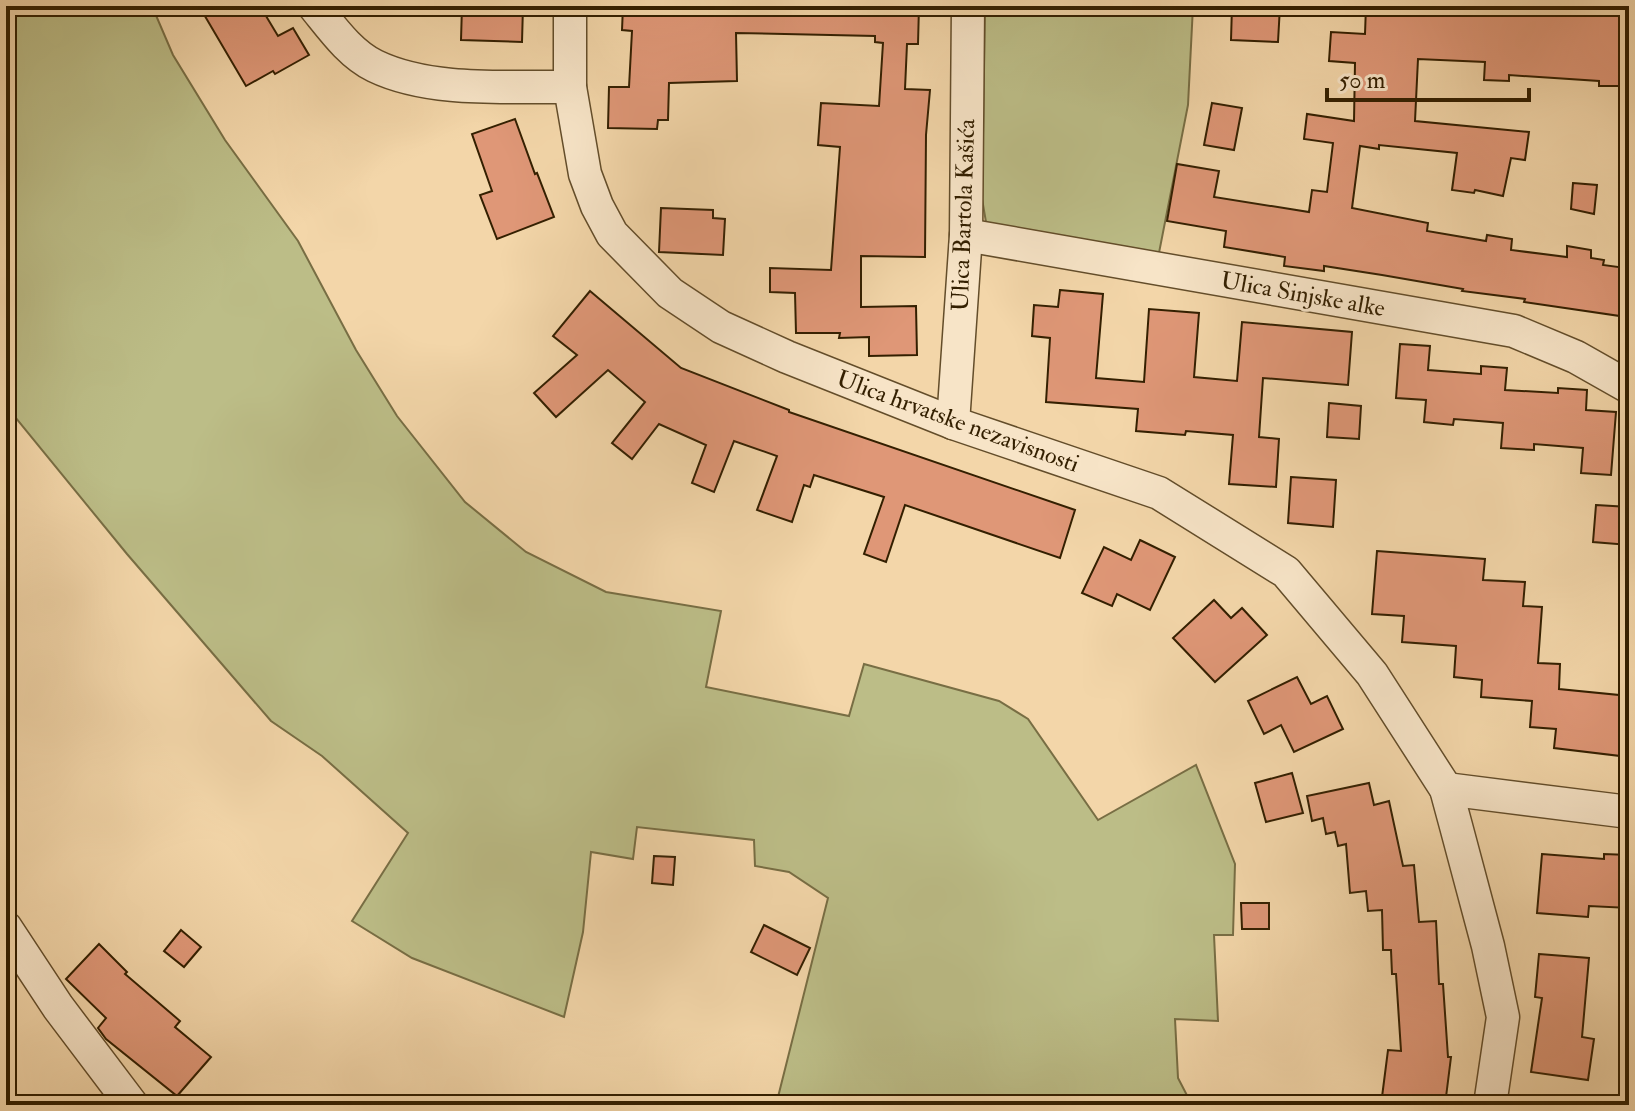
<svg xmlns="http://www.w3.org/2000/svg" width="1635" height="1111" viewBox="0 0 1635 1111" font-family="'IM FELL Double Pica',serif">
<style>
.green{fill:#bcbd87;stroke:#786e44;stroke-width:2}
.building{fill:#df9777;stroke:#331f00;stroke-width:2}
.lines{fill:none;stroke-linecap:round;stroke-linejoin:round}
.minor-casing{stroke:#634d2a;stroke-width:35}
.minor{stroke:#f7e4c7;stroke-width:32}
.labels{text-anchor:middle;stroke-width:6;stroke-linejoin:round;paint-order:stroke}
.street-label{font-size:24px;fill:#331f00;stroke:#f7e4c7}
</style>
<rect width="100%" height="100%" fill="#f3d6a9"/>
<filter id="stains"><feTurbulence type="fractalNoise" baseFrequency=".0025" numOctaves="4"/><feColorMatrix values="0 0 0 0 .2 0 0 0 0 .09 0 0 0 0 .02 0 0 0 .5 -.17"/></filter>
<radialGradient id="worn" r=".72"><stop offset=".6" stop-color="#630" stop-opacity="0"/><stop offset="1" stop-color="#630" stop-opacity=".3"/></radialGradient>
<!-- green -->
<g class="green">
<path d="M6,6H152L173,55L225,140L298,241L356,350L397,416L465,502L526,552L606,592L721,611L706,687L849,716L864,664L999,701L1028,719L1098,820L1196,765L1235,864L1233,935H1214L1218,1021L1175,1019L1178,1078L1192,1105H776L828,898L789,872L755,866L754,840L637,827L633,859L591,852L583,932L564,1017L412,958L352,921L408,833L322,756L271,721L127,554L6,406Z"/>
<path d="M985,6H1193L1188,105L1157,263L995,231L986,222L982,199Z"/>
</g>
<!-- building -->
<g class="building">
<path d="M199,6H260L278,36L293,28L309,55L275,74L273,71L246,86Z"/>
<path d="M462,6H523L522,42L461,40Z"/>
<path d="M623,6H919L918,44H907L905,89L930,90L926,135L925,257L861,256V307L916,306L917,355L869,356V337L839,338L840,333H796L795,293L770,292V268L831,270L840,147L818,145L821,103L879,106L883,43L875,42V36L736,33L737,81L669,83L668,120H658L657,129L608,128L609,87H629L632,31L622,30Z"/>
<path d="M1232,6H1280L1278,42L1231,40Z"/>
<path d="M1366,6H1629L1627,86H1599V81L1509,75V81L1484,80L1485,62L1418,59L1415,121L1529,132L1525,160L1511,158L1503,196L1475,190L1474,193L1452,190L1457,153L1379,145V149L1360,146L1352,208L1428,223L1427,231L1486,241L1487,235L1512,239L1511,250L1567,257V246L1591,250V258L1604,260L1603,265L1626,268L1620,316L1524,302L1525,299L1462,291L1463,289L1382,275L1324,266V271L1284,266L1285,257L1224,247L1226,231L1167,221L1177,164L1219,171L1214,197L1309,212L1312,190L1327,192L1333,143L1304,139L1307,114L1354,121L1355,63L1329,61L1331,32L1365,34Z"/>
<path d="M1212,103L1242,108L1234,150L1204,145Z"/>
<path d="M515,119L535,174L537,173L554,217L497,239L480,195L492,191L472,134Z"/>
<path d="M1573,183L1597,185L1594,214L1571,209Z"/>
<path d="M661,208L713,210V218L725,219L723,255L659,252Z"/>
<path d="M1060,290L1103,294L1096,378L1144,382L1149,309L1199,313L1194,377L1237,381L1242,322L1352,332L1348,385L1263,378L1259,437L1279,439L1276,487L1229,484L1233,435L1186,431L1185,435L1136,431L1138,409L1046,402L1050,338L1032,336L1034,305L1058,307Z"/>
<path d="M590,291L681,368L789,410V412L1075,510L1060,558L905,505L886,562L864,554L884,497L814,475L810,487L804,485L792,522L757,510L777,456L734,441L714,492L692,483L706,445L659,424L632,459L612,443L645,402L608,370L556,417L534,393L577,355L553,336Z"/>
<path d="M1400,344L1430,346L1428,370L1481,374V366L1507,368L1505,390L1558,393V388L1587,390L1586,410L1616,412L1611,475L1581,473L1583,448L1534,444V450L1501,448L1503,423L1454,419L1453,425L1424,422L1426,400L1396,398Z"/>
<path d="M1329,403L1361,406L1359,439L1327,437Z"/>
<path d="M1291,477L1336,480L1333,527L1288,523Z"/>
<path d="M1596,505L1629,507V545L1593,542Z"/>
<path d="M1140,540L1175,557L1150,610L1117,594L1112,606L1082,593L1104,547L1131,560Z"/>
<path d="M1377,551L1485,559L1483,580L1525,582L1523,606L1542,607L1538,663L1560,664L1559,689L1629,696V757L1554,748L1556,729L1530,727L1532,701L1481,697L1482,680L1454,677L1456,646L1402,642L1404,616L1372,614Z"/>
<path d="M1214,600L1231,618L1242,608L1267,635L1215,682L1173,638Z"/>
<path d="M1297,677L1311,704L1327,696L1343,729L1294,752L1281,725L1264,734L1248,701Z"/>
<path d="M1292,773L1303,813L1266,822L1255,783Z"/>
<path d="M1369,783L1374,805L1389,801L1403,866L1414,865L1419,922L1436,921L1439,984H1443L1448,1057H1451L1445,1105L1382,1097L1388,1050L1401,1051L1396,974H1392L1391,950H1383L1382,910L1368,911L1366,891L1350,893L1346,844L1338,846L1335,832L1326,834L1323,818L1312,821L1307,796Z"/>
<path d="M1542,854L1604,859V854L1629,855V908L1589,906L1588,917L1537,913Z"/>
<path d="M654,856L675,857L673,885L652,883Z"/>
<path d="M1241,903H1269V929H1242Z"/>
<path d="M764,925L810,948L797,975L751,952Z"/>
<path d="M181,930L201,947L184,967L164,951Z"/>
<path d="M99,944L127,972L125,974L180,1021L175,1027L211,1057L177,1096L106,1039L98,1028L106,1018L66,979Z"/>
<path d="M1539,954L1589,958L1582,1037L1594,1039L1588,1080L1531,1072L1542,998L1535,997Z"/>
</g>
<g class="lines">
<defs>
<g id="minor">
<path d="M314,6C332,28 350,54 375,66C431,93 509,86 570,87"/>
<path d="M570,6V87L585,174L597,206L612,234L670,293L721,327L787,357L953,423L1159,493L1286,572L1372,674L1446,789L1456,826L1488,946L1503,1017L1490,1105"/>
<path d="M966,235L1514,331L1576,357L1629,387"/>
<path d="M953,423L966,235L968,6"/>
<path d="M1446,789L1629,812"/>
<path d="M6,928L58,1007L132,1105"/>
</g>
</defs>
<!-- minor casing -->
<use href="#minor" class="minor-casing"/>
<!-- minor -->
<use href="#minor" class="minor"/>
</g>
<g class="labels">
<!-- street labels -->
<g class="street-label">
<text transform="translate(963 215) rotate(-88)" y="8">Ulica Bartola Kašića</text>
<text transform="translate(1303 294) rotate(10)" y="8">Ulica Sinjske alke</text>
<text transform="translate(958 421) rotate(20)" y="8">Ulica hrvatske nezavisnosti</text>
</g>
</g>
<!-- margin -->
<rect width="1635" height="1111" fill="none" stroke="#f3d6a9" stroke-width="32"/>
<rect x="8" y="8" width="1619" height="1095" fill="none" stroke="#331f00" stroke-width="4"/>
<rect x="16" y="16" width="1603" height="1079" fill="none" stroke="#331f00" stroke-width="2"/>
<!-- scale -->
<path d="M1327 88v12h202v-12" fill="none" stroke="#331f00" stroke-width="4"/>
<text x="1339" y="88" font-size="24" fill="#331f00" stroke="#f7e4c7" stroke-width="6" paint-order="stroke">50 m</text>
<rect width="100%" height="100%" filter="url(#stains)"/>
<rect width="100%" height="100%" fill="url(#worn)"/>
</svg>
